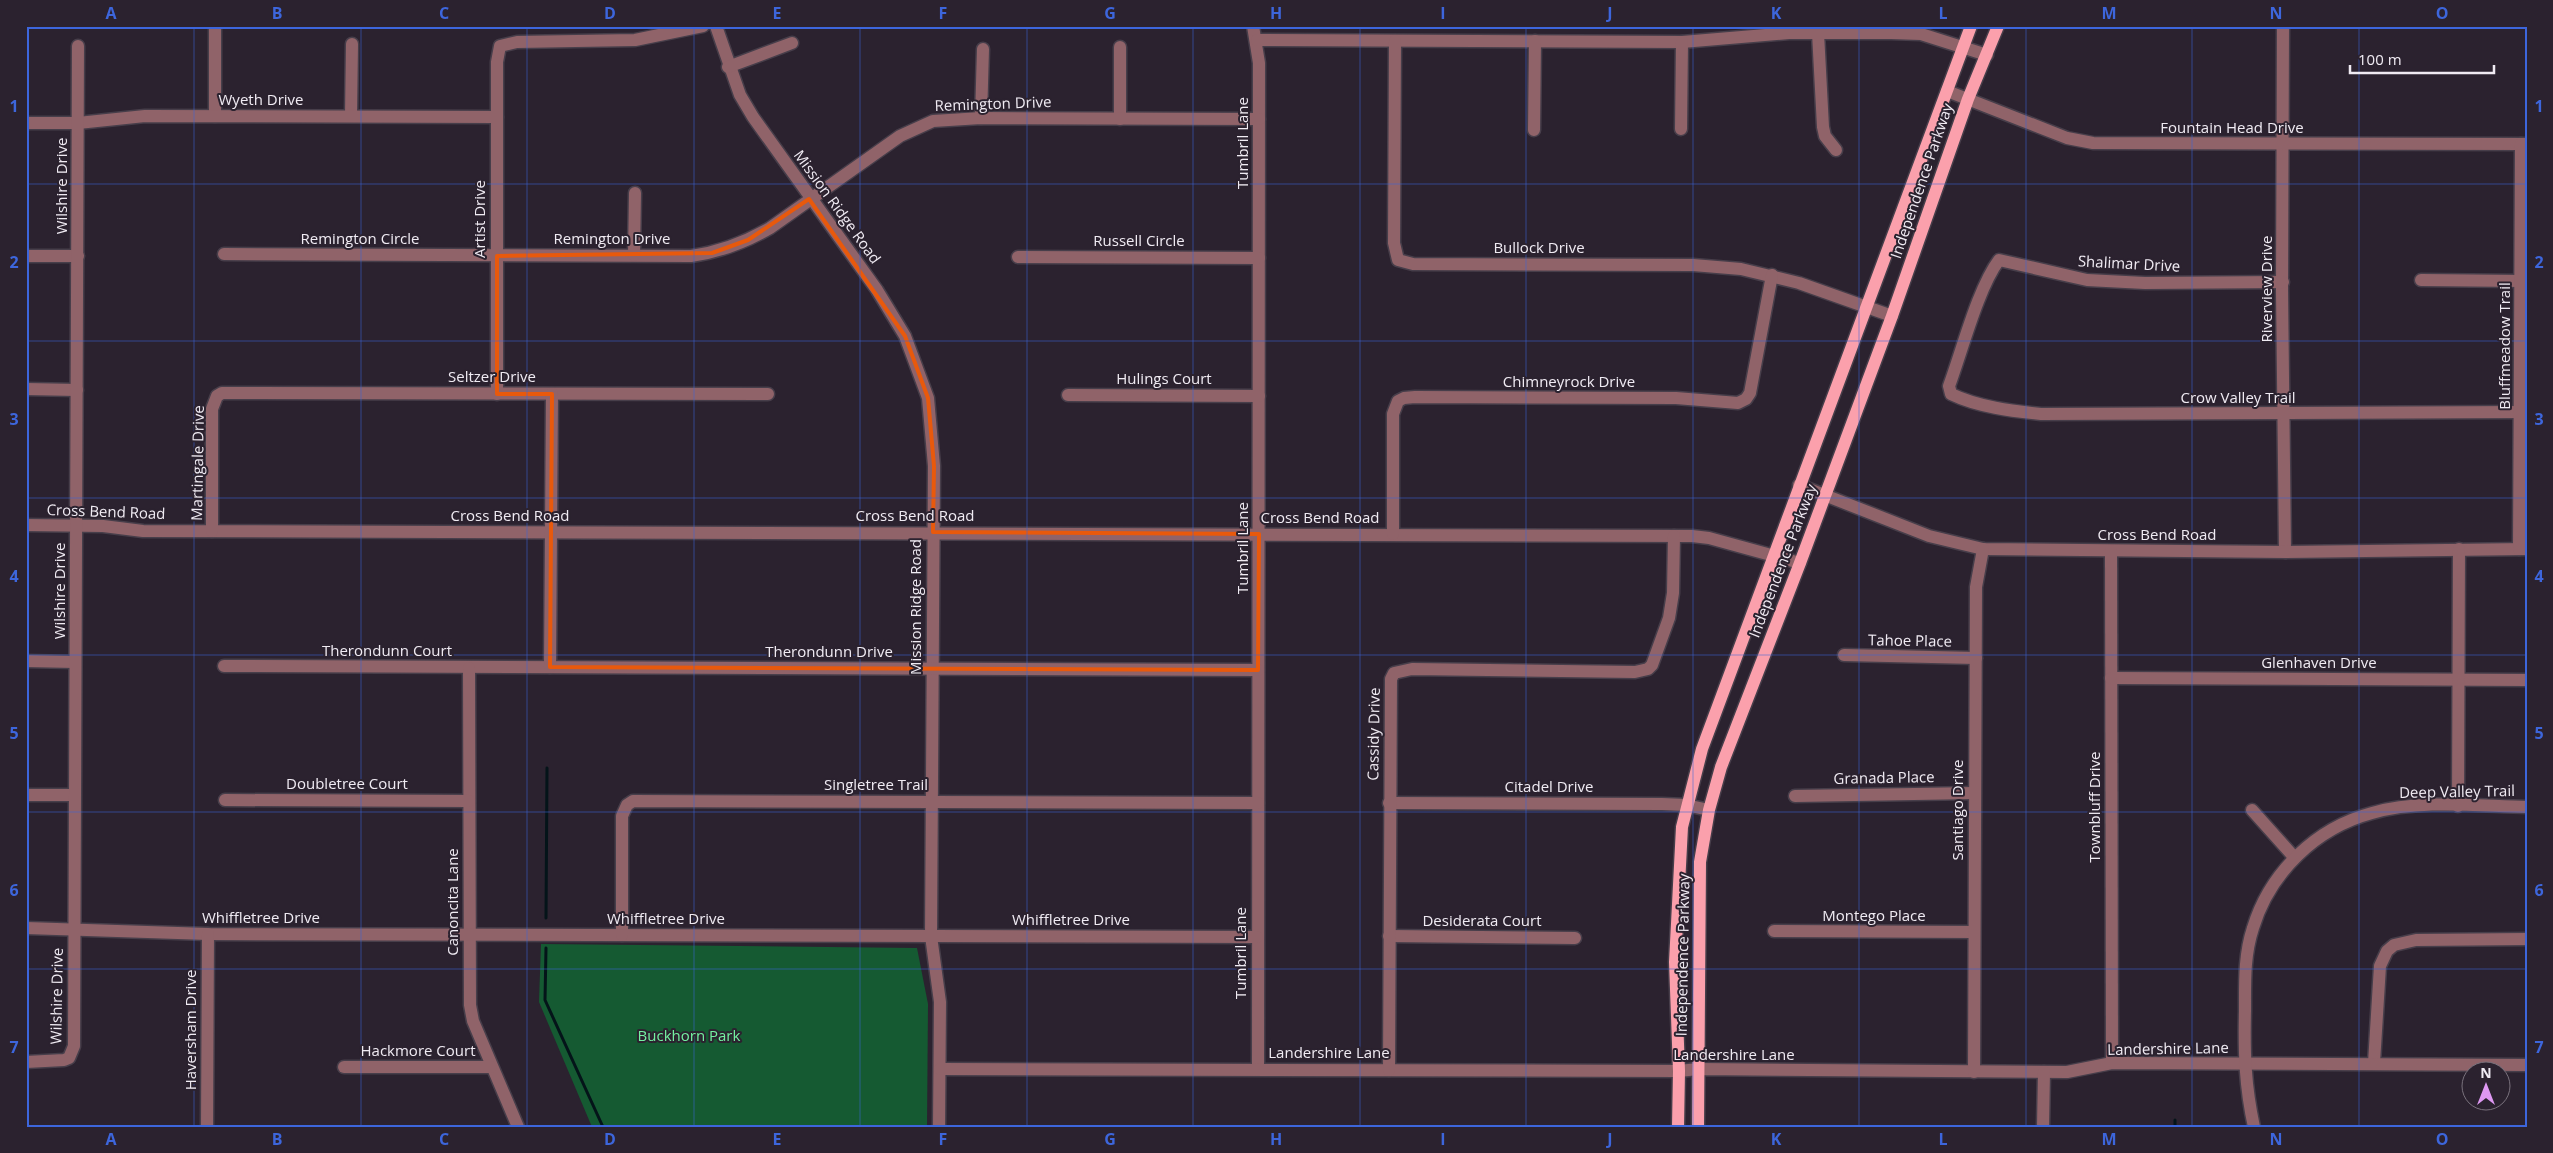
<svg xmlns="http://www.w3.org/2000/svg" width="2553" height="1153" viewBox="0 0 2553 1153" font-family="'Open Sans',sans-serif">
<style>
.green{fill:#155a32}
.lines{fill:none;stroke-linecap:round;stroke-linejoin:round}
.stream{stroke:#041419;stroke-width:3}
.minor-casing{stroke:#473e4a;stroke-width:15}
.major-casing{stroke:#473e4a;stroke-width:15}
.minor{stroke:#906369;stroke-width:12}
.major{stroke:#fba0ac;stroke-width:12}
.marked{fill:none;stroke:#e8590c;stroke-width:4;stroke-linejoin:round}
.grid{fill:none;stroke:#3d66dc;stroke-width:1;stroke-opacity:0.55}
.labels{text-anchor:middle;stroke-width:4;stroke-linejoin:round;paint-order:stroke}
.street-label{font-size:15px;fill:#f0ebf3;stroke:#2b222f}
.park-label{font-size:15px;fill:#74f1a1;stroke:#2b222f}
.neatline{fill:none;stroke:#3d66dc;stroke-width:2}
.grid-label{font-size:16px;text-anchor:middle;font-weight:bold;fill:#3d66dc}
</style>
<rect width="100%" height="100%" fill="#2b222f"/>
<!-- green -->
<path class="green" d="M541,944L917,948L928,1004L927,1127H592L539,1002Z"/>
<g class="lines">
<!-- stream -->
<g class="stream">
<path d="M546,918L547,768"/>
<path d="M546,948L545,1000L603,1127"/>
<path d="M2175,1120V1127"/>
</g>
<defs>
<g id="minor">
<path d="M215,26V116"/>
<path d="M716,26L740,95L753,117L877,290L905,336L928,398L934,466L931,936L940,1002L939,1127"/>
<path d="M1253,26L1259,63L1258,1069"/>
<path d="M2283,26L2282,290L2285,552"/>
<path d="M1818,33L1823,127L1825,136L1836,150"/>
<path d="M1257,40L1682,42L1789,33H1891L1921,34L1987,55"/>
<path d="M1395,41L1394,243L1398,260L1413,264L1693,265L1741,269L1799,283L1892,316"/>
<path d="M1120,47V119"/>
<path d="M728,67L792,43"/>
<path d="M1947,91L2067,138L2093,143L2527,144"/>
<path d="M351,116L352,44"/>
<path d="M981,118L983,49"/>
<path d="M26,123H78L145,116L497,117"/>
<path d="M1681,129L1682,42"/>
<path d="M1534,130L1535,41"/>
<path d="M224,254L691,256C720,252 744,243 770,228L900,136L933,121L981,118L1259,119"/>
<path d="M634,255L635,193"/>
<path d="M26,256H78"/>
<path d="M1018,257L1259,258"/>
<path d="M2421,280L2522,281"/>
<path d="M2283,282L2145,283L2087,280L1999,260C1978,288 1962,351 1949,386L1951,394C1978,407 2012,411 2041,414L2527,412"/>
<path d="M26,389L77,390"/>
<path d="M497,394V62L500,46L517,42L635,40L703,26"/>
<path d="M1068,395L1259,396"/>
<path d="M1799,485L1929,536L1983,549L2285,552L2527,549"/>
<path d="M26,525L103,526L143,531L1692,536L1709,538L1800,563"/>
<path d="M212,531V409L217,396L222,393L768,394"/>
<path d="M1393,534V414L1398,401L1404,398L1415,397L1676,398L1738,403L1746,399L1750,393L1772,275"/>
<path d="M2519,549L2521,144"/>
<path d="M2111,551L2112,1063"/>
<path d="M1844,655L1976,658"/>
<path d="M26,661L75,662"/>
<path d="M224,666L1258,670"/>
<path d="M550,667L552,394"/>
<path d="M469,668L470,1005L473,1021L518,1127"/>
<path d="M2111,678L2527,680"/>
<path d="M26,795H74"/>
<path d="M1795,796L1974,793"/>
<path d="M225,800L469,801"/>
<path d="M1389,803L1662,804L1686,805L1709,810"/>
<path d="M2458,806L2459,549"/>
<path d="M2252,810L2294,857"/>
<path d="M26,928L208,934L1257,937"/>
<path d="M1774,931L1974,932"/>
<path d="M622,935V816L627,805L633,801L1258,803"/>
<path d="M1389,936L1575,938"/>
<path d="M26,1062L64,1060L69,1058L74,1046L78,46"/>
<path d="M2374,1063L2380,966L2387,951L2394,945L2416,940L2527,939"/>
<path d="M344,1067H491"/>
<path d="M940,1069L1679,1071L1698,1069L2067,1072L2112,1063L2527,1065"/>
<path d="M1389,1070L1391,679L1394,673L1412,669L1635,672L1648,669L1652,665L1669,618L1673,593L1674,536"/>
<path d="M1974,1072L1976,587L1983,549"/>
<path d="M207,1127L208,934"/>
<path d="M2043,1127L2044,1072"/>
<path d="M2254,1127C2245,1086 2244,1052 2245,1011C2245,983 2244,955 2253,928C2270,872 2316,828 2372,813C2421,799 2477,806 2527,807"/>
</g>
<g id="major">
<path d="M1678,1127L1679,1071L1675,962L1682,827L1702,749L1971,26"/>
<path d="M1698,1127L1700,862L1709,810L1721,767L1800,563L1892,316L1968,99L1998,26"/>
</g>
</defs>
<!-- minor casing -->
<use href="#minor" class="minor-casing"/>
<!-- major casing -->
<use href="#major" class="major-casing"/>
<!-- minor -->
<use href="#minor" class="minor"/>
<!-- major -->
<use href="#major" class="major"/>
</g>
<!-- marked area -->
<path class="marked" d="M809,199L905,336L928,398L934,466L933,532L1259,534L1258,670L550,667L552,394H497V256L712,253L748,240Z"/>
<!-- grid -->
<path class="grid" d="M194,26V1127M361,26V1127M527,26V1127M694,26V1127M860,26V1127M1027,26V1127M1193,26V1127M1360,26V1127M1526,26V1127M1693,26V1127M1859,26V1127M2026,26V1127M2192,26V1127M2359,26V1127M26,184H2527M26,341H2527M26,498H2527M26,655H2527M26,812H2527M26,969H2527"/>
<g class="labels">
<!-- street labels -->
<g class="street-label">
<text x="261" y="105">Wyeth Drive</text>
<text transform="translate(993 104) rotate(-2)" y="5">Remington Drive</text>
<text x="2232" y="133">Fountain Head Drive</text>
<text transform="translate(1243 143) rotate(-90)" y="5">Tumbril Lane</text>
<text transform="translate(1922 181) rotate(-71)" y="5">Independence Parkway</text>
<text transform="translate(62 186) rotate(-90)" y="5">Wilshire Drive</text>
<text transform="translate(837 207) rotate(54)" y="5">Mission Ridge Road</text>
<text transform="translate(480 219) rotate(-90)" y="5">Artist Drive</text>
<text x="360" y="244">Remington Circle</text>
<text x="612" y="244">Remington Drive</text>
<text x="1139" y="246">Russell Circle</text>
<text x="1539" y="253">Bullock Drive</text>
<text transform="translate(2129 264) rotate(3)" y="5">Shalimar Drive</text>
<text transform="translate(2267 289) rotate(-90)" y="5">Riverview Drive</text>
<text transform="translate(2505 346) rotate(-90)" y="5">Bluffmeadow Trail</text>
<text x="492" y="382">Seltzer Drive</text>
<text x="1164" y="384">Hulings Court</text>
<text x="1569" y="387">Chimneyrock Drive</text>
<text x="2238" y="403">Crow Valley Trail</text>
<text transform="translate(198 463) rotate(-89)" y="5">Martingale Drive</text>
<text transform="translate(106 512) rotate(2)" y="5">Cross Bend Road</text>
<text x="510" y="521">Cross Bend Road</text>
<text x="915" y="521">Cross Bend Road</text>
<text x="1320" y="523">Cross Bend Road</text>
<text x="2157" y="540">Cross Bend Road</text>
<text transform="translate(1243 548) rotate(-90)" y="5">Tumbril Lane</text>
<text transform="translate(1783 561) rotate(-69)" y="5">Independence Parkway</text>
<text transform="translate(60 591) rotate(-90)" y="5">Wilshire Drive</text>
<text transform="translate(916 607) rotate(-90)" y="5">Mission Ridge Road</text>
<text transform="translate(1910 641) rotate(1)" y="5">Tahoe Place</text>
<text x="387" y="656">Therondunn Court</text>
<text x="829" y="657">Therondunn Drive</text>
<text x="2319" y="668">Glenhaven Drive</text>
<text transform="translate(1374 734) rotate(-89)" y="5">Cassidy Drive</text>
<text transform="translate(1884 778) rotate(-1)" y="5">Granada Place</text>
<text x="347" y="789">Doubletree Court</text>
<text x="876" y="790">Singletree Trail</text>
<text x="1549" y="792">Citadel Drive</text>
<text transform="translate(2457 792) rotate(-1)" y="5">Deep Valley Trail</text>
<text transform="translate(2095 807) rotate(-90)" y="5">Townbluff Drive</text>
<text transform="translate(1958 810) rotate(-90)" y="5">Santiago Drive</text>
<text transform="translate(453 902) rotate(-90)" y="5">Canoncita Lane</text>
<text x="1874" y="921">Montego Place</text>
<text x="261" y="923">Whiffletree Drive</text>
<text x="666" y="924">Whiffletree Drive</text>
<text x="1071" y="925">Whiffletree Drive</text>
<text x="1482" y="926">Desiderata Court</text>
<text transform="translate(1241 953) rotate(-90)" y="5">Tumbril Lane</text>
<text transform="translate(1683 955) rotate(-89)" y="5">Independence Parkway</text>
<text transform="translate(57 996) rotate(-89)" y="5">Wilshire Drive</text>
<text transform="translate(191 1030) rotate(-90)" y="5">Haversham Drive</text>
<text transform="translate(2168 1049) rotate(-1)" y="5">Landershire Lane</text>
<text x="418" y="1056">Hackmore Court</text>
<text x="1329" y="1058">Landershire Lane</text>
<text x="1734" y="1060">Landershire Lane</text>
</g>
<!-- park labels -->
<g class="park-label">
<text x="689" y="1041">Buckhorn Park</text>
</g>
</g>
<!-- border -->
<rect width="2553" height="1153" fill="none" stroke="#2b222f" stroke-width="55"/>
<!-- north arrow -->
<g transform="translate(2486 1086)"><circle r="24" fill="#2b222f" stroke="#7a727d"/>
<path d="M0-4L9 19L0 12L-9 19Z" fill="#de98f2"/>
<text y="-8" font-size="14" font-weight="bold" text-anchor="middle" fill="#f0ebf3">N</text>
</g>
<!-- scale -->
<path d="M2350 65v8h144v-8" fill="none" stroke="#f0ebf3" stroke-width="2.5"/>
<text x="2358" y="65" font-size="15" fill="#f0ebf3" stroke="#2b222f" stroke-width="4" paint-order="stroke">100 m</text>
<rect x="28" y="28" width="2498" height="1098" class="neatline"/>
<g class="grid-label">
<text x="111" y="19">A</text>
<text x="277" y="19">B</text>
<text x="444" y="19">C</text>
<text x="610" y="19">D</text>
<text x="777" y="19">E</text>
<text x="943" y="19">F</text>
<text x="1110" y="19">G</text>
<text x="1276" y="19">H</text>
<text x="1443" y="19">I</text>
<text x="1610" y="19">J</text>
<text x="1776" y="19">K</text>
<text x="1943" y="19">L</text>
<text x="2109" y="19">M</text>
<text x="2276" y="19">N</text>
<text x="2442" y="19">O</text>
<text x="14" y="112">1</text>
<text x="2539" y="112">1</text>
<text x="14" y="268">2</text>
<text x="2539" y="268">2</text>
<text x="14" y="425">3</text>
<text x="2539" y="425">3</text>
<text x="14" y="582">4</text>
<text x="2539" y="582">4</text>
<text x="14" y="739">5</text>
<text x="2539" y="739">5</text>
<text x="14" y="896">6</text>
<text x="2539" y="896">6</text>
<text x="14" y="1053">7</text>
<text x="2539" y="1053">7</text>
<text x="111" y="1145">A</text>
<text x="277" y="1145">B</text>
<text x="444" y="1145">C</text>
<text x="610" y="1145">D</text>
<text x="777" y="1145">E</text>
<text x="943" y="1145">F</text>
<text x="1110" y="1145">G</text>
<text x="1276" y="1145">H</text>
<text x="1443" y="1145">I</text>
<text x="1610" y="1145">J</text>
<text x="1776" y="1145">K</text>
<text x="1943" y="1145">L</text>
<text x="2109" y="1145">M</text>
<text x="2276" y="1145">N</text>
<text x="2442" y="1145">O</text>
</g>
</svg>
